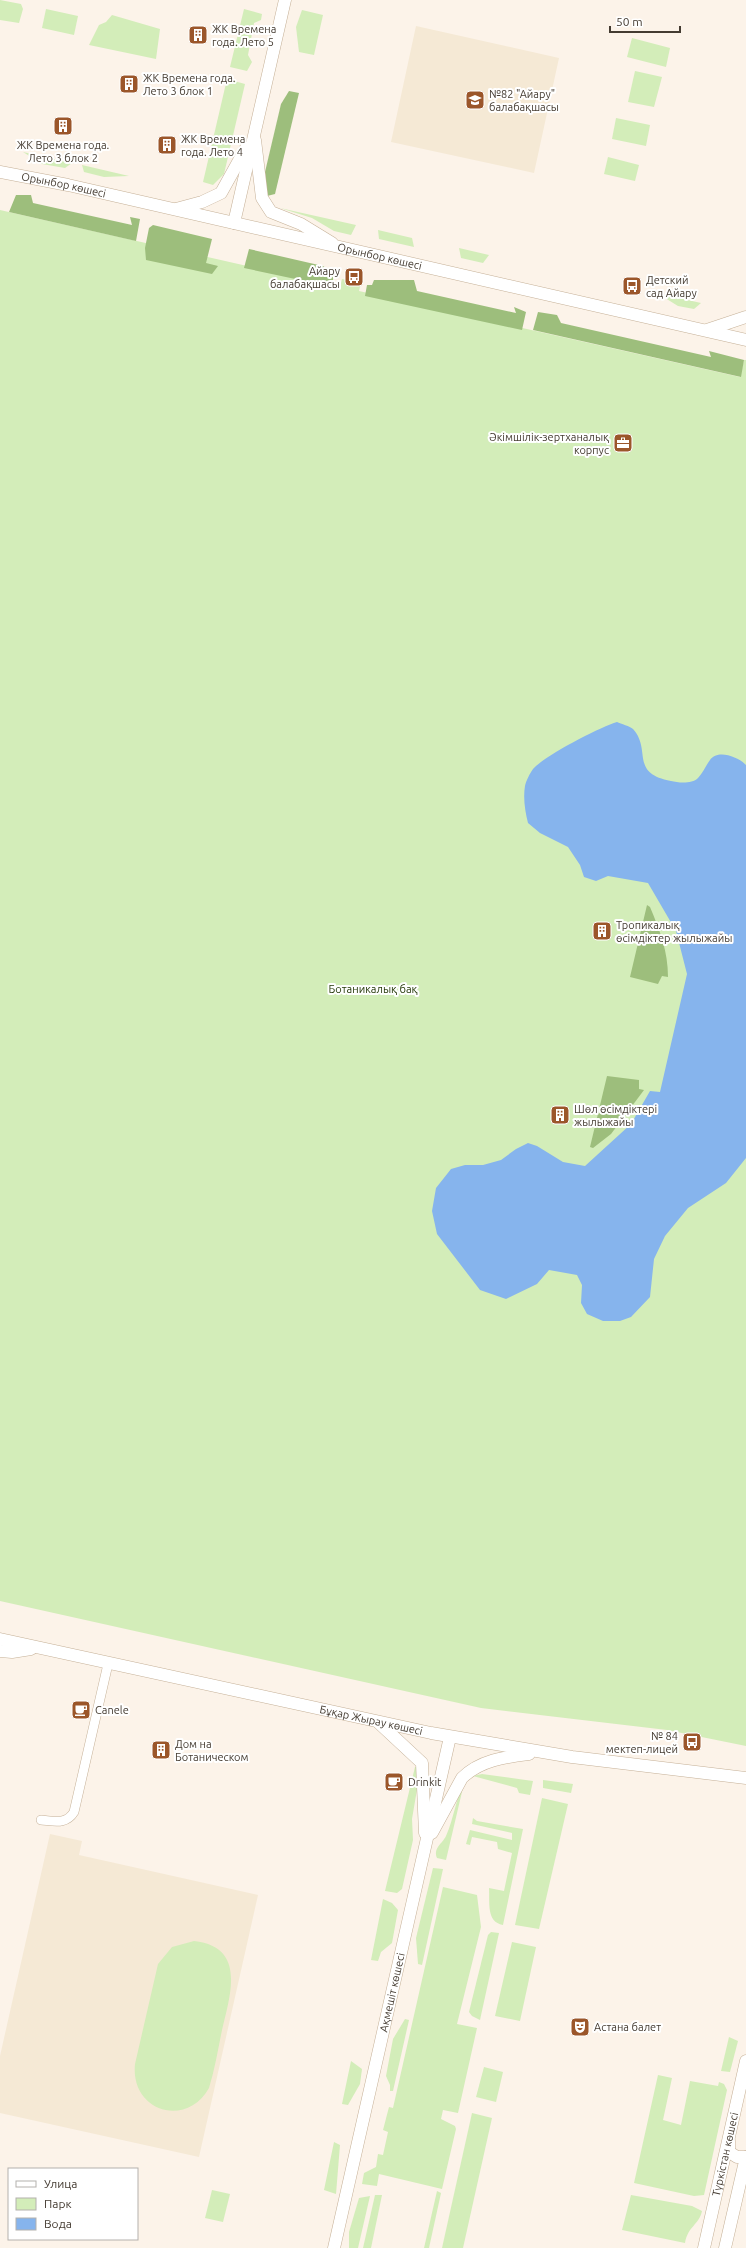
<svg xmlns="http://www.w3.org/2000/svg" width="746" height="2248" viewBox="0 0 746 2248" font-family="Ubuntu,sans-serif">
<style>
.education{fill:#f5e9d5}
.green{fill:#d3edb9}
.forest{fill:#9dbe7c}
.water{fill:#86b4ed}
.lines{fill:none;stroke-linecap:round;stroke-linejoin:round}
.street-casing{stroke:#c5b097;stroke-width:10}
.secondary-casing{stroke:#c5b097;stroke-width:13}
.street{stroke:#fff;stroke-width:9}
.secondary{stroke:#fff;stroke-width:12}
.labels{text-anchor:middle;stroke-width:4;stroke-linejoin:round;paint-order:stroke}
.poi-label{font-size:11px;fill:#443b31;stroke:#fff;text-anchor:start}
.street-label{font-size:11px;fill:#443b31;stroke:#fff}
.park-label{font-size:11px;fill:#1e3201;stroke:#fff}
</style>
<rect width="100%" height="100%" fill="#fcf3e9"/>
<!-- education -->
<g class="education">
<path d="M416,26L559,58L534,173L391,142Z"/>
<path d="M50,1834L82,1841L79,1855L258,1895L199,2157L0,2113V2056Z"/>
</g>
<!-- green -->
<g class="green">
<path d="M0,0L21,4L23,9L19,23L0,20Z"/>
<path d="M46,9L78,16L74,35L42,28Z"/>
<path d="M244,9L262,14L261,20L254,23L248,55L252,62L247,71L230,67Z"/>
<path d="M302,10L323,15L314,55L299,52L296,27Z"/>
<path d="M112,15L160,29L156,59L89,45L99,25L106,22Z"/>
<path d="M632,38L670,48L666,67L627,57Z"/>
<path d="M635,71L662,77L654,107L628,102Z"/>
<path d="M227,79L245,84L224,174L213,185L203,182Z"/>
<path d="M616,118L650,125L646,146L612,139Z"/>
<path d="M23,152L72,163L65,168L42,164Z"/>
<path d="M608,157L639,165L635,181L604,174Z"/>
<path d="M82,165L129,176L104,177L84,172Z"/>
<path d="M280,208L356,225L351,235L334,231L312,218Z"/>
<path d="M0,210L340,287L342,279L361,283L359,291L740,377L744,360H746V1746L667,1730L481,1708L0,1601Z"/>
<path d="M378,230L412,238L414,247L379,239Z"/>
<path d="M459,248L489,255L483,263L461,258Z"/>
<path d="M657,293L701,303L694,309L678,306Z"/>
<path d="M419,1766L420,1772L412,1819L413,1840L402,1889L397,1893L385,1891L415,1767Z"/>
<path d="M482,1774L533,1781L530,1795L519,1793L517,1788L473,1776Z"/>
<path d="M465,1779L446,1860L437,1858C433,1848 442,1844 446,1836C454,1818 456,1798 465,1779Z"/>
<path d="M543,1780L573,1784L571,1793L543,1788Z"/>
<path d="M542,1798L568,1804L539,1929L515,1925Z"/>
<path d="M473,1818L477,1821L523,1829L503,1925C486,1922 490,1902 489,1888L504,1891L512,1853L498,1849L497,1842L472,1837L470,1845L466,1844L470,1830L512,1840V1833L472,1824Z"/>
<path d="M433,1868L443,1869L422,1965L418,1964L416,1938Z"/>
<path d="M443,1887L477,1895L481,1927L457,2024L477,2028L458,2113L443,2110L441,2119L455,2126L456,2129L442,2189L379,2174L377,2186L362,2184L364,2173L376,2167L378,2154L383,2155L388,2132L383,2130L389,2107L393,2108Z"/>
<path d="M383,1899L392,1903L398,1910L392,1943L381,1952L378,1961L371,1960Z"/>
<path d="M491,1932L499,1933L480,2020L472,2016L469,2012L488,1935Z"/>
<path d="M194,1941C247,1947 230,1995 222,2030C218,2049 215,2069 209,2088C186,2129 130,2111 135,2064L158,1964L172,1947Z"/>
<path d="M512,1942L536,1947L520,2021L495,2016Z"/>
<path d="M405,2019L409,2020L393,2091H390V2085L386,2076L393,2039Z"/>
<path d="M729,2037L738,2041L730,2072L721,2071Z"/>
<path d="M351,2061L362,2069L360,2084L348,2105L342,2104Z"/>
<path d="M484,2067L503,2072L496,2102L476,2097Z"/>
<path d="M658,2075L672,2078L663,2120L681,2125L690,2081L718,2086L719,2082L724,2084L727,2090L704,2195L694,2196L634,2183Z"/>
<path d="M472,2113L492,2118L463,2248H442Z"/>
<path d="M334,2142L340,2145L336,2194L324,2190Z"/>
<path d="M212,2190L230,2194L223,2222L205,2218Z"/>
<path d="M437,2191L441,2193L429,2248H424Z"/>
<path d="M375,2195H382L371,2248H363Z"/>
<path d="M631,2195L692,2206L702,2211C699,2225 688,2226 685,2243L622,2230Z"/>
<path d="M370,2196L358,2248H349V2232L359,2198Z"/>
</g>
<!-- forest -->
<g class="forest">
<path d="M289,91L299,93L275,194L267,196L265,172L281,104Z"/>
<path d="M16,195H31L33,203L132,225L130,217L140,219L136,241L9,212Z"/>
<path d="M153,225L212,239L206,263L218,266L212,274L146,260L145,248L149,228Z"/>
<path d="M249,249L323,266L333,273V287L244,268Z"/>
<path d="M374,280H414L417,291L516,313L514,307L526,312L522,330L365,296L367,285H372Z"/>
<path d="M538,312L557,315L561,323L711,357L709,351L744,360L741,377L533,330Z"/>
<path d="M647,905L650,907C660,931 668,951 668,977L662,976L658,984L630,977Z"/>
<path d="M607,1076L639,1080V1089L644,1090L611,1134L593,1148L590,1147Z"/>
</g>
<!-- water -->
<path class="water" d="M617,722C621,724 630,726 633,729C652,750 629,773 671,781C679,783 692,784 698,778C703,773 706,765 710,760C718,749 738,757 746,765V1158L726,1183L688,1208L665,1236L654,1259L650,1297L631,1317L620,1321H603L587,1314L581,1303L582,1285L577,1275L549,1270L537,1284L506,1299L480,1290L437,1234L432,1211L436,1188L451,1169L465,1165H483L501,1160L516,1149L528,1143L537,1146L563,1162L585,1166L631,1124L650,1091L660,1092L687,974L676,931L648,883L608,876L596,881L584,877L580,865L568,847L540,833L528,823C525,811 523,798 525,786C526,781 530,773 533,769C544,756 600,727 617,722Z"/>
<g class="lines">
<defs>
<path id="street" d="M41,1820C54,1821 66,1825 74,1812L108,1664"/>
<g id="secondary">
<path d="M255,140L262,198L271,212L301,224L332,243"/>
<path id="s1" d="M0,172L68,185L746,340"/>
<path d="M176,209L202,202L221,193L246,148"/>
<path d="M234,223L285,0"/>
<path d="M707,330L746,317"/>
<path id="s2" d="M0,1639L431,1733L572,1757L746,1778"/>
<path d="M0,1651L12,1652L31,1649"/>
<path d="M379,1723L422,1763L425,1833"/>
<path d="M432,1833L462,1778C480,1760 505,1757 529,1754"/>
<path d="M729,2141V2152L737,2157H746"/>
<path id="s3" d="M334,2248L450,1737"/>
<path id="s4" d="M704,2248L746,2061"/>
<path d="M725,2248L746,2157"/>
</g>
</defs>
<!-- street casing -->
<use href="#street" class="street-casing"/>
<!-- secondary casing -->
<use href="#secondary" class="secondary-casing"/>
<!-- street -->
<use href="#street" class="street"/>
<!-- secondary -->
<use href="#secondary" class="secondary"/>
</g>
<!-- icons -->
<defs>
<symbol id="building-square" viewBox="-11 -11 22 22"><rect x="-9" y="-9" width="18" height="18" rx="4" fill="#9b562a" stroke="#fff"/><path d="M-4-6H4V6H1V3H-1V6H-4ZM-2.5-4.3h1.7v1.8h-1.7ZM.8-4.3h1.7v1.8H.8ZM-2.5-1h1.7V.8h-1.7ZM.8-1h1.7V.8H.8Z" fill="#fff"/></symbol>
<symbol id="school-square" viewBox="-11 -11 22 22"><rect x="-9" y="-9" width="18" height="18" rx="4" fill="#9b562a" stroke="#fff"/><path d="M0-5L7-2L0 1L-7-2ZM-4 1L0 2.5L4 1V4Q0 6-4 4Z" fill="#fff"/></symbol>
<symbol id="bus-square" viewBox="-11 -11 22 22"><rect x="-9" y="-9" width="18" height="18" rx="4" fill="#9b562a" stroke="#fff"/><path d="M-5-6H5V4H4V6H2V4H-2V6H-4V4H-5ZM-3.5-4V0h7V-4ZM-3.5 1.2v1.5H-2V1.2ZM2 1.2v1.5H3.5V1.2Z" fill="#fff"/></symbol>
<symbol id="office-square" viewBox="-11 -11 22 22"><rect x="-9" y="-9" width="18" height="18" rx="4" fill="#9b562a" stroke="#fff"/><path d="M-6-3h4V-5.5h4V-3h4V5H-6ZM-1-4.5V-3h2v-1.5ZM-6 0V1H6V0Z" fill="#fff"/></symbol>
<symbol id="cafe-square" viewBox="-11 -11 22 22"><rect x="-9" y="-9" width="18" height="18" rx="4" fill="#9b562a" stroke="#fff"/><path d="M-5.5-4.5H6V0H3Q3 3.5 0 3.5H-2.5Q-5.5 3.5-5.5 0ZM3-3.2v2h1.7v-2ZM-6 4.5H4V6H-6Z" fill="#fff"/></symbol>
<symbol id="theatre-square" viewBox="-11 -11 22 22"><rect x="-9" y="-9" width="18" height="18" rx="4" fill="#9b562a" stroke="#fff"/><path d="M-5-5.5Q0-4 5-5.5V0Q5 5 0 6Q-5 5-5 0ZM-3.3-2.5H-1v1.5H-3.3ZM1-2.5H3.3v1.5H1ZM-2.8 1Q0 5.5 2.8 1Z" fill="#fff"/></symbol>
</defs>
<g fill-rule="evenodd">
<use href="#building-square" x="187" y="24" width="22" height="22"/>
<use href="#building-square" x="118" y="73" width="22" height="22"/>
<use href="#school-square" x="464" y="89" width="22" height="22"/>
<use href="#building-square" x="52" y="115" width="22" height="22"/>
<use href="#building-square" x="156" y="134" width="22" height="22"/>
<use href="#bus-square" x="343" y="266" width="22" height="22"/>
<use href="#bus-square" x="621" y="275" width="22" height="22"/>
<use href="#office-square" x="612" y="432" width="22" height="22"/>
<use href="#building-square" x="591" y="920" width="22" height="22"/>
<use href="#building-square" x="549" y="1104" width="22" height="22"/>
<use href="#cafe-square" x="70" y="1699" width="22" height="22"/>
<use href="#bus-square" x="681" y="1731" width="22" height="22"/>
<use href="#building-square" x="150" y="1739" width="22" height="22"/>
<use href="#cafe-square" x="383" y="1771" width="22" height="22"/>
<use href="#theatre-square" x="569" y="2016" width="22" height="22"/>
</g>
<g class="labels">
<!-- poi labels -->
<g class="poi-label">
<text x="212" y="33">ЖК Времена<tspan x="212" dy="13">года. Лето 5</tspan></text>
<text x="143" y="82">ЖК Времена года.<tspan x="143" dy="13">Лето 3 блок 1</tspan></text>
<text x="489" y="98">№82 "Айару"<tspan x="489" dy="13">балабақшасы</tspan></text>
<text x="181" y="143">ЖК Времена<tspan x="181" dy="13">года. Лето 4</tspan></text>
<text x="63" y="149" text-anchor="middle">ЖК Времена года.<tspan x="63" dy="13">Лето 3 блок 2</tspan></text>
<text x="340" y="275" text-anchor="end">Айару<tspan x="340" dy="13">балабақшасы</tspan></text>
<text x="646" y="284">Детский<tspan x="646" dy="13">сад Айару</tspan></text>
<text x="609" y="441" text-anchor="end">Әкімшілік-зертханалық<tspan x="609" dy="13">корпус</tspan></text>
<text x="616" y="929">Тропикалық<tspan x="616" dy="13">өсімдіктер жылыжайы</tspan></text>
<text x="574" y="1113">Шөл өсімдіктері<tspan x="574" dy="13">жылыжайы</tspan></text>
<text x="95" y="1714">Canele</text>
<text x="678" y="1740" text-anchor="end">№ 84<tspan x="678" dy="13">мектеп-лицей</tspan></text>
<text x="175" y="1748">Дом на<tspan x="175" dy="13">Ботаническом</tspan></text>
<text x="408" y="1786">Drinkit</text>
<text x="594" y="2031">Астана балет</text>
</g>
<!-- street labels -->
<g class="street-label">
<text dy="4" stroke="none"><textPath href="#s1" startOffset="65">Орынбор көшесі</textPath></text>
<text dy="4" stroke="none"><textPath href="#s1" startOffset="389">Орынбор көшесі</textPath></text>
<text dy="4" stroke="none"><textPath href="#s2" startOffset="380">Бұқар Жырау көшесі</textPath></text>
<text dy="4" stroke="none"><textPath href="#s3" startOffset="262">Ақмешіт көшесі</textPath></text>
<text dy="4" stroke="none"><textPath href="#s4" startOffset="96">Түркістан көшесі</textPath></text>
</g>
<!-- park labels -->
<g class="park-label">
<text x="373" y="993">Ботаникалық бақ</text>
</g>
</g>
<!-- legend -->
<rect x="8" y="2168" width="130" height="72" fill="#ffffff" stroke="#b4b1ad"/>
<rect x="16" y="2181" width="20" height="6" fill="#ffffff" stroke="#b4b1ad"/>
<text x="44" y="2188" font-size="12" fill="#443b31">Улица</text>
<rect x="16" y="2198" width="20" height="12" fill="#d3edb9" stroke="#b4b1ad"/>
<text x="44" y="2208" font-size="12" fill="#443b31">Парк</text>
<rect x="16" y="2218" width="20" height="12" fill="#86b4ed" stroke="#b4b1ad"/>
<text x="44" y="2228" font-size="12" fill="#443b31">Вода</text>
<!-- scale -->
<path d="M610 26v6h70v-6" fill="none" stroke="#443b31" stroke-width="2"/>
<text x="616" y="26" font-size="12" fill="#443b31" stroke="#ffffff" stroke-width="3" paint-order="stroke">50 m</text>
</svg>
